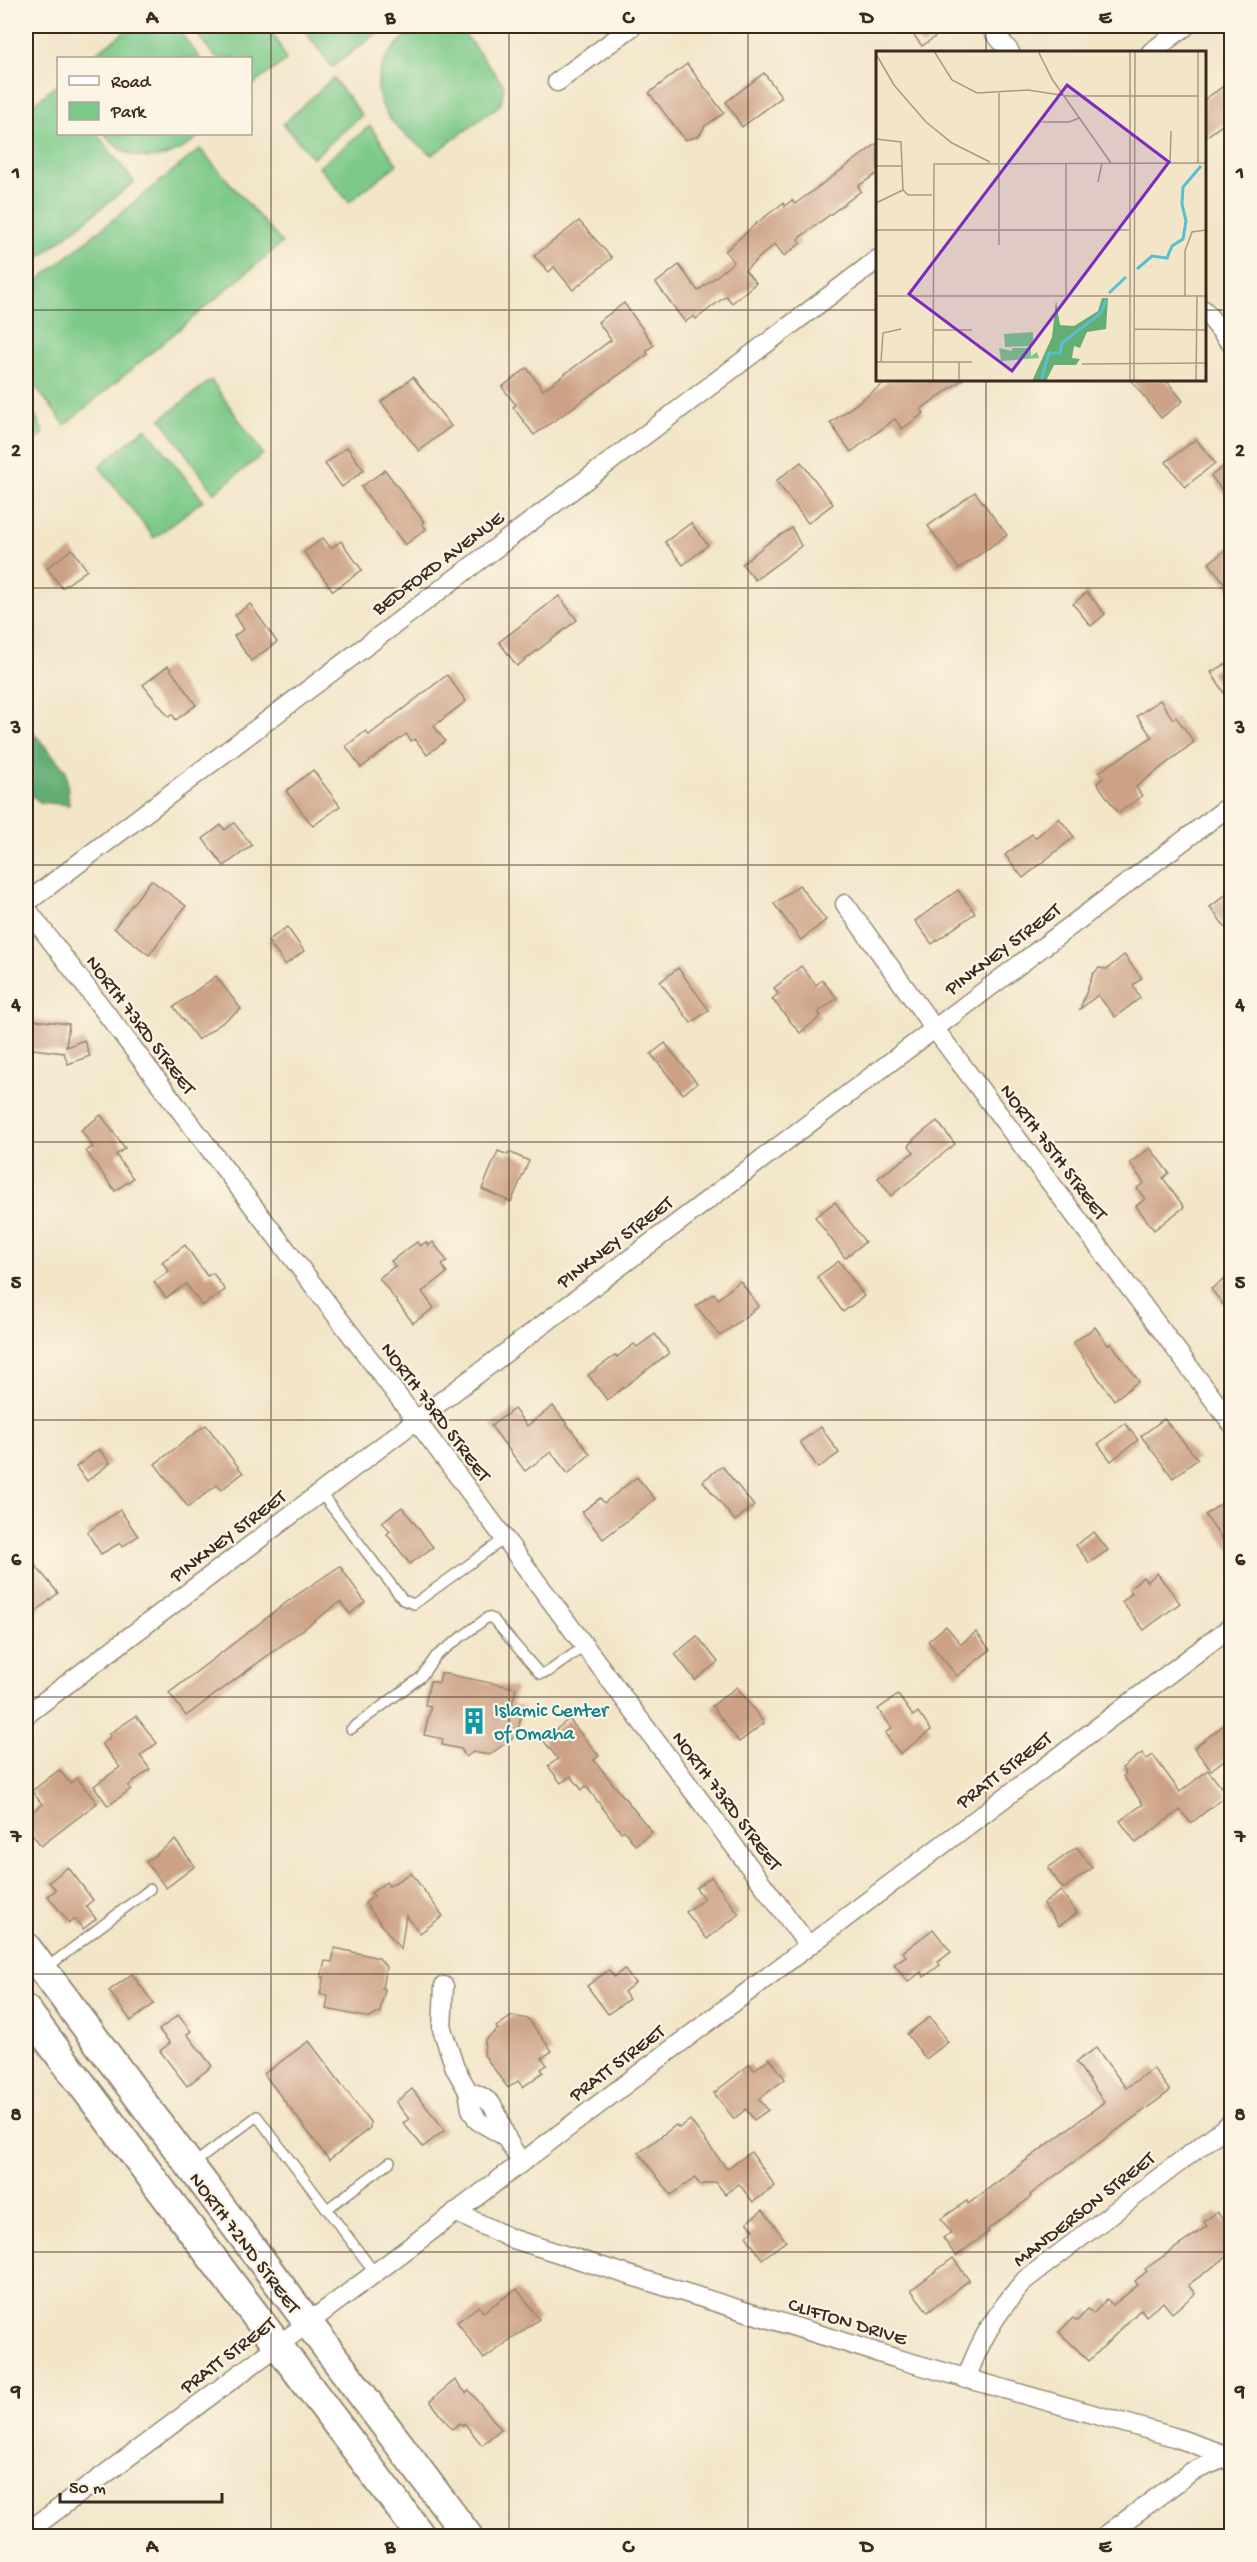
<svg xmlns="http://www.w3.org/2000/svg" width="1257" height="2562" viewBox="0 0 1257 2562" font-family="'Gochi Hand',sans-serif">
<style>
.green{fill:#7bc989;stroke:#5b7a54;stroke-width:1.5}
.forest{fill:#64ad75;stroke:#506c4a;stroke-width:1.5}
.building{fill:#cca185}
.lines{fill:none;stroke-linecap:round;stroke-linejoin:round}
.service-casing{stroke:#968873;stroke-width:12}
.minor-casing{stroke:#968873;stroke-width:21}
.primary-casing{stroke:#968873;stroke-width:32}
.service{stroke:#fff;stroke-width:9}
.minor{stroke:#fff;stroke-width:18}
.primary{stroke:#fff;stroke-width:28}
.grid{fill:none;stroke:#3b2a1e;stroke-width:1.5;stroke-opacity:0.55}
.labels{text-anchor:middle;stroke-width:4.5;stroke-linejoin:round;paint-order:stroke}
.street-label{font-size:20px;fill:#3b2a1e;stroke:#fcf5e5}
.culture-label{font-size:20px;fill:#0d838f;stroke:#fcf5e5;text-anchor:start}
.inset-river{fill:none;stroke:#56c0d2;stroke-width:3}
.inset-road{fill:none;stroke:#a99a84;stroke-width:1.5}
.view{fill:#7b2cbf;fill-opacity:0.15;stroke:#7b2cbf;stroke-width:3}
.inset-edge{fill:none;stroke:#3b2a1e;stroke-width:3}
.neatline{fill:none;stroke:#3b2a1e;stroke-width:2}
.grid-label{font-size:20px;text-anchor:middle;font-weight:bold;fill:#3b2a1e}
</style>
<rect width="100%" height="100%" fill="#fcf5e5"/>
<filter id="ink" filterUnits="userSpaceOnUse"><feTurbulence type="fractalNoise" baseFrequency=".0167" numOctaves="2"/><feDisplacementMap in="SourceGraphic" scale="12" xChannelSelector="R" yChannelSelector="G"/><feConvolveMatrix kernelMatrix="1 2 1 2 8 2 1 2 1" color-interpolation-filters="sRGB"/></filter>
<filter id="wash" filterUnits="userSpaceOnUse"><feTurbulence type="fractalNoise" baseFrequency=".008" numOctaves="4" result="noise"/><feDisplacementMap in="SourceGraphic" scale="24" xChannelSelector="R" yChannelSelector="G"/><feGaussianBlur stdDeviation="1.35" result="paint"/><feColorMatrix in="noise" values="0 0 0 0 0 0 0 0 0 0 0 0 0 0 0 0 0 1.4 0 .05"/><feComposite in="paint" operator="in"/></filter>
<g filter="url(#wash)">
<rect width="100%" height="100%" fill="#f2e5c8"/>
<!-- green -->
<g class="green">
<path d="M133,26H175L200,58H89Z"/>
<path d="M191,26H266L277,40L286,60L251,86L250,58H216Z"/>
<path d="M301,26H387L332,67Z"/>
<path d="M426,26H458L504,85L501,104L432,155C416,142 395,130 385,111C365,75 392,39 426,26Z"/>
<path d="M333,78L362,115L313,158L283,124Z"/>
<path d="M58,84V134H97L134,182L26,268V110Z"/>
<path d="M370,126L397,164L349,202L319,167Z"/>
<path d="M104,134H201C171,163 132,168 104,134Z"/>
<path d="M200,149L282,243L65,425L26,374V290Z"/>
<path d="M211,380L263,454L214,493L161,419Z"/>
<path d="M26,396L44,434L26,445Z"/>
<path d="M146,428L203,500L154,538L99,466Z"/>
</g>
<!-- forest -->
<path class="forest" d="M26,724L66,771L69,805L40,802L26,791Z"/>
<g id="blocks">
<!-- building -->
<g class="building">
<path d="M907,26H950L922,46Z"/>
<path d="M687,64L724,113L705,126L699,136L685,140L649,93Z"/>
<path d="M764,73L782,97L742,127L726,102Z"/>
<path d="M1232,80V118L1204,138V100Z"/>
<path d="M878,143V173L858,186L861,191L798,239L801,243L784,256L775,244L745,270L756,283L732,303L726,296L696,319L694,316L685,322L656,283L679,265L698,291L734,262L725,251L758,222L783,203L785,206L792,200L795,204Z"/>
<path d="M579,221L612,258L573,290L554,267L549,272L534,256Z"/>
<path d="M624,303L654,345L646,351L648,354L534,435L513,407L516,405L502,387L527,368L543,390L611,340L598,322Z"/>
<path d="M413,377L451,426L419,451L381,402Z"/>
<path d="M889,380H962L921,409L924,413L902,429L895,419L851,452L830,423Z"/>
<path d="M1131,380H1166L1183,401L1161,418Z"/>
<path d="M1196,439L1215,463L1185,487L1166,462Z"/>
<path d="M347,447L364,470L342,487L325,464Z"/>
<path d="M1232,460V503L1211,476Z"/>
<path d="M801,462L833,504L808,523L776,481Z"/>
<path d="M385,470L424,522L422,523L426,529L405,545L361,487Z"/>
<path d="M975,492L1007,535L959,569L928,526Z"/>
<path d="M691,523L708,545L683,565L665,542Z"/>
<path d="M792,528L801,546L755,580L742,564L769,542Z"/>
<path d="M323,538L331,548L341,541L362,570L333,591L304,552Z"/>
<path d="M1232,545V593L1209,563Z"/>
<path d="M72,549L87,570L62,588L47,568Z"/>
<path d="M1087,592L1105,614L1091,626L1073,604Z"/>
<path d="M559,596L577,620L517,666L499,642Z"/>
<path d="M250,604L277,642L251,661L234,636L244,629L235,615Z"/>
<path d="M1232,661V706L1211,672Z"/>
<path d="M168,666L196,705L176,720L172,714L169,717L143,685Z"/>
<path d="M447,675L466,701L434,726L445,741L427,755L415,739L411,741L406,734L361,768L346,746L366,731L369,735Z"/>
<path d="M1160,700L1173,719L1176,717L1194,742L1136,787L1142,796L1118,813L1097,783L1103,778L1099,772L1152,737L1137,716Z"/>
<path d="M313,770L340,806L313,826L286,791Z"/>
<path d="M1059,818L1074,837L1023,878L1005,855L1032,834L1035,838Z"/>
<path d="M234,823L252,845L224,866L203,839L221,825L225,830Z"/>
<path d="M151,880L186,906L149,955L114,928Z"/>
<path d="M799,885L826,920L801,940L774,904Z"/>
<path d="M958,890L975,913L932,944L915,921Z"/>
<path d="M1232,890V936L1210,907Z"/>
<path d="M287,927L304,951L285,965L268,941Z"/>
<path d="M1124,955L1142,978L1133,985L1140,998L1115,1017L1098,995L1080,1009L1093,974L1099,968L1107,969Z"/>
<path d="M801,966L816,985L822,980L837,998L818,1013L821,1016L800,1033L772,999L778,994L774,988Z"/>
<path d="M678,968L709,1010L691,1023L660,982Z"/>
<path d="M216,976L241,1009L198,1040L174,1007Z"/>
<path d="M26,1019L69,1024L66,1047L84,1040L90,1056L68,1064L64,1053L26,1048Z"/>
<path d="M665,1043L697,1083L683,1094L651,1054Z"/>
<path d="M101,1115L125,1148L116,1155L133,1178L115,1191L86,1151L93,1147L81,1130Z"/>
<path d="M937,1121L955,1144L891,1196L878,1178L914,1152L909,1146L914,1139Z"/>
<path d="M1150,1148L1169,1173L1163,1178L1184,1207L1154,1230L1136,1206L1145,1199L1137,1188L1144,1183L1130,1163Z"/>
<path d="M498,1151L508,1155L509,1152L529,1161L511,1202L482,1189Z"/>
<path d="M835,1202L865,1242L845,1258L815,1217Z"/>
<path d="M417,1242L420,1246L426,1242L428,1246L433,1242L447,1261L442,1265L447,1273L422,1292L434,1308L413,1323L379,1278L395,1266L391,1261Z"/>
<path d="M185,1245L207,1276L213,1273L225,1290L202,1306L186,1284L166,1298L154,1282L169,1271L162,1262Z"/>
<path d="M839,1261L864,1296L843,1312L817,1277Z"/>
<path d="M1232,1274V1316L1211,1289Z"/>
<path d="M740,1281L759,1306L720,1336L696,1306L714,1293L718,1299Z"/>
<path d="M1095,1327L1108,1345L1111,1343L1139,1381L1114,1400L1073,1343Z"/>
<path d="M655,1334L669,1353L607,1400L588,1375L616,1355L617,1357L634,1344L637,1347Z"/>
<path d="M553,1406L590,1454L568,1474L551,1452L525,1471L491,1426L514,1409L527,1426Z"/>
<path d="M1164,1419L1198,1459L1173,1478L1141,1436Z"/>
<path d="M1125,1423L1138,1440L1111,1461L1098,1444Z"/>
<path d="M206,1425L243,1473L221,1490L217,1485L188,1507L155,1464Z"/>
<path d="M821,1427L839,1453L818,1468L800,1442Z"/>
<path d="M99,1449L110,1463L87,1481L76,1467Z"/>
<path d="M722,1466L754,1506L735,1521L703,1481Z"/>
<path d="M637,1477L655,1499L603,1539L582,1512L600,1498L604,1503Z"/>
<path d="M1232,1496V1553L1205,1515Z"/>
<path d="M402,1507L433,1547L410,1564L387,1534L390,1531L382,1522Z"/>
<path d="M120,1510L138,1536L122,1547L120,1543L101,1554L87,1532Z"/>
<path d="M1094,1532L1108,1550L1089,1563L1076,1545Z"/>
<path d="M35,1565L58,1593L26,1620V1573Z"/>
<path d="M340,1566L365,1602L350,1614L340,1602L186,1716L169,1693L291,1599Z"/>
<path d="M1157,1573L1180,1603L1144,1630L1122,1602L1132,1593L1129,1589L1143,1577L1147,1582Z"/>
<path d="M946,1626L961,1644L976,1632L990,1650L957,1676L928,1641Z"/>
<path d="M697,1636L718,1662L695,1680L675,1654Z"/>
<path d="M441,1673L516,1688L512,1704L523,1707L517,1735L489,1755L473,1752L466,1757L461,1749L442,1745L443,1739L424,1735L431,1706L425,1705L430,1681L439,1683Z"/>
<path d="M737,1687L764,1723L739,1742L712,1706Z"/>
<path d="M898,1695L913,1716L918,1712L931,1730L900,1754L885,1733L892,1728L878,1709Z"/>
<path d="M136,1716L157,1743L140,1756L150,1769L128,1786L131,1789L108,1806L94,1786L120,1767L102,1744L111,1736L109,1734Z"/>
<path d="M569,1719L599,1756L594,1760L652,1832L635,1845L624,1830L621,1832L586,1786L582,1790L571,1776L561,1783L548,1766L558,1759L543,1740Z"/>
<path d="M1232,1719V1754L1211,1770L1194,1748Z"/>
<path d="M1142,1753L1147,1759L1153,1755L1180,1792L1208,1770L1227,1795L1191,1823L1180,1810L1136,1843L1120,1821L1143,1804L1123,1776L1126,1774L1122,1768Z"/>
<path d="M59,1770L70,1783L77,1778L97,1803L41,1846L26,1825V1816L42,1804L32,1791Z"/>
<path d="M175,1840L195,1866L166,1888L146,1862Z"/>
<path d="M1077,1847L1092,1868L1063,1889L1048,1868Z"/>
<path d="M68,1867L93,1900L86,1906L96,1919L83,1929L75,1919L69,1923L48,1896L56,1890L49,1882Z"/>
<path d="M411,1873L443,1916L420,1933L406,1915L401,1950L365,1903L374,1896L371,1893L386,1882L389,1886Z"/>
<path d="M711,1877L739,1914L707,1939L686,1912L704,1899L696,1888Z"/>
<path d="M1061,1891L1077,1913L1059,1926L1043,1904Z"/>
<path d="M933,1929L951,1952L938,1962L940,1965L924,1977L921,1972L908,1982L894,1964L906,1956L903,1952Z"/>
<path d="M335,1948L379,1958L386,1967L382,1988L385,1989L380,2012L370,2018L326,2009L328,1996L320,1994L324,1977H321L325,1961L332,1962Z"/>
<path d="M624,1969L635,1983L624,1992L629,1999L608,2014L587,1986L609,1970L614,1977Z"/>
<path d="M132,1974L154,2004L131,2021L109,1991Z"/>
<path d="M178,2015L191,2031L187,2034L212,2066L187,2086L160,2051L170,2043L159,2030Z"/>
<path d="M512,2016L528,2019L552,2051L542,2058L547,2065L541,2069L543,2072L523,2087L518,2081L508,2088L484,2055L485,2040L498,2029L496,2027Z"/>
<path d="M930,2017L948,2042L926,2059L907,2034Z"/>
<path d="M309,2041L370,2122V2128L329,2160L264,2074Z"/>
<path d="M1096,2048L1126,2088L1153,2068L1170,2091L1048,2181L1030,2195L1031,2197L987,2230L989,2232L956,2256L943,2238L951,2233L941,2219L967,2201L968,2204L1104,2102L1076,2062Z"/>
<path d="M770,2058L785,2079L759,2099L768,2110L754,2120L746,2109L734,2119L714,2093L750,2064L754,2070Z"/>
<path d="M412,2089L445,2130L423,2147L403,2123L409,2119L396,2102Z"/>
<path d="M690,2120L727,2169L751,2152L775,2186L753,2202L739,2184L725,2194L716,2182L700,2185L695,2178L671,2195L639,2153L676,2125L679,2128Z"/>
<path d="M763,2210L786,2241L762,2259L746,2236L754,2230L747,2222Z"/>
<path d="M1217,2212L1232,2231V2253L1188,2285L1195,2294L1172,2313L1163,2302L1146,2316L1141,2309L1089,2361L1059,2332L1073,2318L1077,2321L1088,2309L1093,2314L1107,2299L1113,2305L1138,2285L1135,2281L1147,2271L1145,2269L1207,2226L1204,2222Z"/>
<path d="M953,2258L969,2280L928,2312L911,2290Z"/>
<path d="M517,2289L539,2319L484,2359L457,2322L479,2306L483,2312Z"/>
<path d="M455,2380L466,2393L469,2390L501,2429L482,2445L465,2424L462,2426L460,2423L452,2429L430,2401Z"/>
</g>
</g>
</g>
<g filter="url(#ink)">
<use href="#blocks" fill-opacity="0" stroke="#968873" stroke-width="1.5"/>
<g class="lines">
<defs>
<g id="service">
<path d="M320,1492L403,1600L414,1604L504,1539"/>
<path d="M351,1729L421,1677L436,1656L488,1617L493,1619L540,1674L548,1672L585,1646"/>
<path d="M45,1969L150,1889"/>
<path d="M192,2165L257,2116L375,2273"/>
<path d="M327,2209L390,2162"/>
</g>
<g id="minor">
<path d="M989,26L1010,52"/>
<path d="M1151,52L1186,26"/>
<path d="M557,82L633,26"/>
<path d="M1204,310L1232,345"/>
<path d="M26,903L878,259"/>
<path d="M845,904L934,1028L1232,1424"/>
<path d="M26,908L416,1420L808,1945"/>
<path d="M26,1715L1232,804"/>
<path d="M444,1986L442,2029L455,2068L468,2091L471,2109L478,2121L506,2137"/>
<path d="M468,2091C499,2102 494,2110 506,2137C510,2146 516,2154 521,2162"/>
<path d="M455,2212L510,2238L898,2359L1174,2437L1232,2457"/>
<path d="M966,2379C982,2336 995,2315 1025,2280L1232,2122"/>
<path d="M26,2533L394,2259L1232,1626"/>
<path d="M1105,2536L1191,2472L1232,2455"/>
</g>
<g id="primary">
<path d="M26,1947L468,2536"/>
<path d="M26,2010L421,2536"/>
</g>
</defs>
<!-- service casing -->
<use href="#service" class="service-casing"/>
<!-- minor casing -->
<use href="#minor" class="minor-casing"/>
<!-- primary casing -->
<use href="#primary" class="primary-casing"/>
<!-- service -->
<use href="#service" class="service"/>
<!-- minor -->
<use href="#minor" class="minor"/>
<!-- primary -->
<use href="#primary" class="primary"/>
</g>
</g>
<!-- grid -->
<path class="grid" d="M271,26V2536M509,26V2536M748,26V2536M986,26V52M26,310H878M1204,310H1232M986,380V2536M26,588H1232M26,865H1232M26,1142H1232M26,1420H1232M26,1697H1232M26,1974H1232M26,2252H1232"/>
<!-- icons -->
<defs>
<symbol id="building-bare" viewBox="-9 -9 18 18"><path d="M-4-6H4V6H1V3H-1V6H-4ZM-2.5-4.3h1.7v1.8h-1.7ZM.8-4.3h1.7v1.8H.8ZM-2.5-1h1.7V.8h-1.7ZM.8-1h1.7V.8H.8Z" fill="#0f9aa8" stroke="#fcf5e5" stroke-width="2.5" paint-order="stroke"/></symbol>
</defs>
<g fill-rule="evenodd">
<use href="#building-bare" x="455" y="1702" width="38" height="38"/>
</g>
<g class="labels">
<!-- street labels -->
<g class="street-label">
<text transform="translate(437 562) rotate(-37)" y="7">BEDFORD AVENUE</text>
<text transform="translate(1002 948) rotate(-37)" y="7">PINKNEY STREET</text>
<text transform="translate(142 1024) rotate(53)" y="7">NORTH 73RD STREET</text>
<text transform="translate(1055 1151) rotate(53)" y="7">NORTH 75TH STREET</text>
<text transform="translate(614 1241) rotate(-37)" y="7">PINKNEY STREET</text>
<text transform="translate(437 1411) rotate(53)" y="7">NORTH 73RD STREET</text>
<text transform="translate(227 1535) rotate(-37)" y="7">PINKNEY STREET</text>
<text transform="translate(1003 1769) rotate(-37)" y="7">PRATT STREET</text>
<text transform="translate(728 1800) rotate(53)" y="7">NORTH 73RD STREET</text>
<text transform="translate(616 2062) rotate(-37)" y="7">PRATT STREET</text>
<text transform="translate(1083 2208) rotate(-38)" y="7">MANDERSON STREET</text>
<text transform="translate(246 2242) rotate(53)" y="7">NORTH 72ND STREET</text>
<text transform="translate(848 2320) rotate(17)" y="7">CLIFTON DRIVE</text>
<text transform="translate(227 2354) rotate(-37)" y="7">PRATT STREET</text>
</g>
<!-- culture labels -->
<g class="culture-label">
<text x="494" y="1716">Islamic Center<tspan x="494" dy="23">of Omaha</tspan></text>
</g>
</g>
<!-- overview -->
<g transform="translate(876 51)">
<rect width="330" height="330" fill="#f2e5c8"/>
<path d="M157,281V295L129,296L128,283ZM123,297L136,300V297H155V305L161,301L163,307L125,310Z" fill="#7bc989"/>
<path d="M226,247H232L230,278L211,281L204,297L198,295L196,307L204,308L200,314H178L170,330H156L176,286L180,250L184,274L198,275L222,260Z" fill="#64ad75"/>
<path class="inset-river" d="M261,218L276,205L291,207L296,195L307,188L310,170L306,153L307,136L325,115M233,242L250,226M165,330L173,302H184L186,292L225,262L230,248"/>
<path class="inset-road" d="M58,0L76,29L101,42L152,39L191,45H322M162,0L176,28L235,112M0,3L18,34L50,71L76,92L114,111M166,71H193L203,67M0,88L25,91L27,139M190,112V245M294,112L295,80M322,112V0M0,115H26M222,131L226,112M27,139L32,144H56M0,152L27,139M0,179H253M123,194V42M0,245H330M309,245V200L316,181L330,179M258,278L330,279M57,279H96M0,311H96M5,311L7,282L25,278M206,313L330,312M57,330L58,113L330,112M83,330V311M254,330V0M258,330L259,0M320,330L321,245"/>
<path class="view" d="M191,34L293,111L136,320L33,243Z"/>
<rect width="330" height="330" class="inset-edge"/>
</g>
<!-- margin -->
<rect width="1257" height="2562" fill="none" stroke="#fcf5e5" stroke-width="66"/>
<!-- legend -->
<rect x="57" y="57" width="195" height="78" fill="#fcf5e5" stroke="#afa495" stroke-width="1.5"/>
<rect x="69" y="76" width="30" height="9" fill="#ffffff" stroke="#afa495" stroke-width="1.5"/>
<text x="111" y="87" font-size="18" fill="#3b2a1e">Road</text>
<rect x="69" y="102" width="30" height="18" fill="#7bc989" stroke="#afa495" stroke-width="1.5"/>
<text x="111" y="117" font-size="18" fill="#3b2a1e">Park</text>
<!-- scale -->
<path d="M60 2493v9h162v-9" fill="none" stroke="#3b2a1e" stroke-width="3"/>
<text x="69" y="2493" font-size="18" fill="#3b2a1e" stroke="#fcf5e5" stroke-width="4.5" paint-order="stroke">50 m</text>
<rect x="33" y="33" width="1191" height="2496" class="neatline"/>
<g class="grid-label">
<text x="152" y="23">A</text>
<text x="390" y="23">B</text>
<text x="628" y="23">C</text>
<text x="867" y="23">D</text>
<text x="1105" y="23">E</text>
<text x="16" y="178">1</text>
<text x="1240" y="178">1</text>
<text x="16" y="456">2</text>
<text x="1240" y="456">2</text>
<text x="16" y="733">3</text>
<text x="1240" y="733">3</text>
<text x="16" y="1010">4</text>
<text x="1240" y="1010">4</text>
<text x="16" y="1288">5</text>
<text x="1240" y="1288">5</text>
<text x="16" y="1565">6</text>
<text x="1240" y="1565">6</text>
<text x="16" y="1842">7</text>
<text x="1240" y="1842">7</text>
<text x="16" y="2120">8</text>
<text x="1240" y="2120">8</text>
<text x="16" y="2397">9</text>
<text x="1240" y="2397">9</text>
<text x="152" y="2552">A</text>
<text x="390" y="2552">B</text>
<text x="628" y="2552">C</text>
<text x="867" y="2552">D</text>
<text x="1105" y="2552">E</text>
</g>
</svg>
